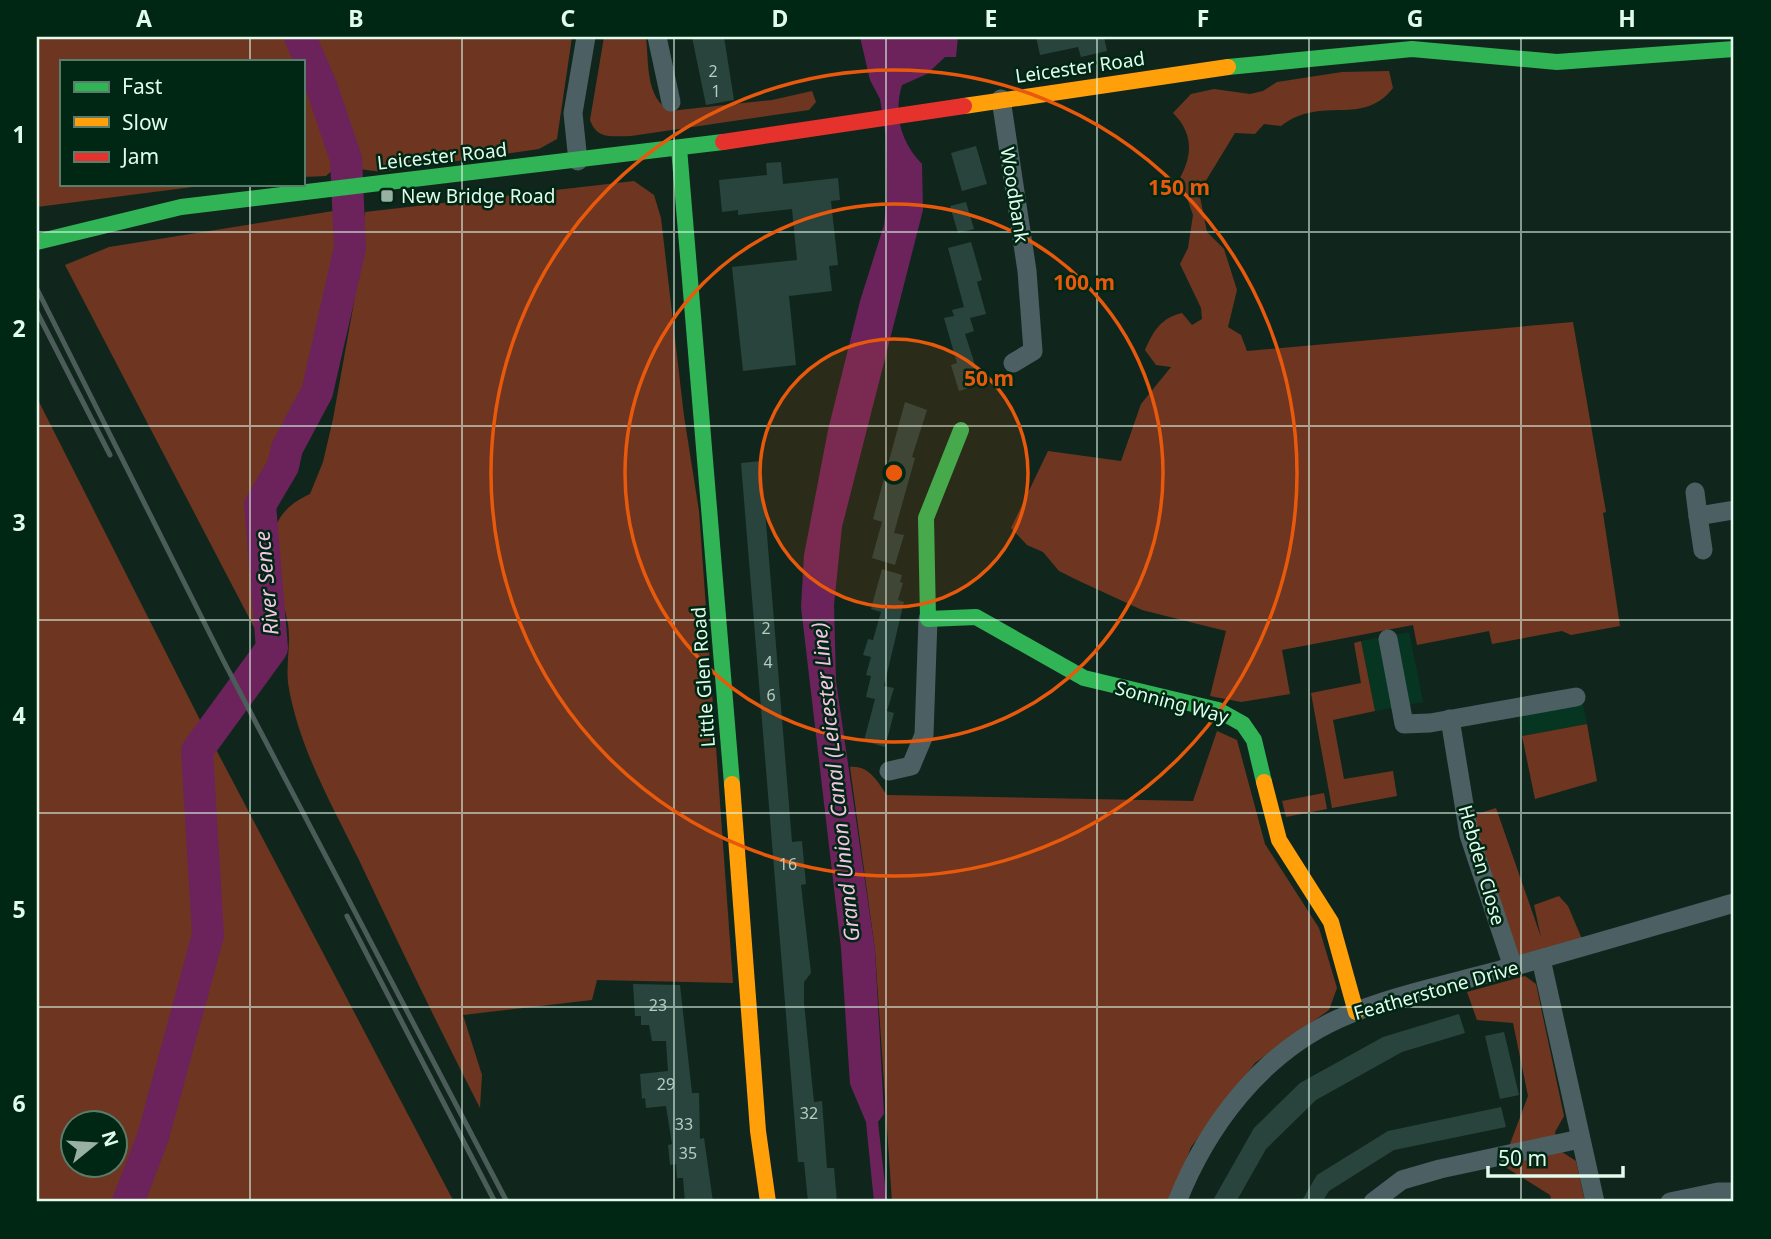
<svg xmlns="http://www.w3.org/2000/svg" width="1771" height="1239" viewBox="0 0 1771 1239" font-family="'Noto Sans',sans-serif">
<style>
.built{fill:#063621}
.green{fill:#6e3620;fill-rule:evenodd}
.water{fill:#6c235b}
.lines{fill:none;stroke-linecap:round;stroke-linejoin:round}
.river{stroke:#6c235b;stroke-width:32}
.building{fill:#29443d}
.street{stroke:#4c5f63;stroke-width:19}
.fast{stroke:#30b455;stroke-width:16}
.slow{stroke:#ff9f0a;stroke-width:16}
.jam{stroke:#e5322d;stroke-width:16}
.rail{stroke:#4b5c59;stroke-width:5}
.grid{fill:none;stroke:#e1fcec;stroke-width:2;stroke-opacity:0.55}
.ring{fill:none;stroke:#e8590c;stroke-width:3.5}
.poi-dot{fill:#98b1a3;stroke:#002614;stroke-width:2.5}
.labels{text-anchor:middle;stroke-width:5;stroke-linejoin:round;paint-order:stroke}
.number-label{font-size:16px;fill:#b3cec0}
.street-label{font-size:19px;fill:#e1fcec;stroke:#002614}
.poi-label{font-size:19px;fill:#e1fcec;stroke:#002614;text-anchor:start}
.water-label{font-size:21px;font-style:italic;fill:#f3c4e3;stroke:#002614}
.centre{fill:#e8590c;stroke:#002614;stroke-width:3.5}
.ring-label{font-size:21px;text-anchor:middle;font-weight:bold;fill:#e8590c;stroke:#002614;stroke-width:5;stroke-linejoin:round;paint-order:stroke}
.neatline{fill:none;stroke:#e1fcec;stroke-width:2.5}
.grid-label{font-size:23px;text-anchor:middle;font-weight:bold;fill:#e1fcec}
</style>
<rect width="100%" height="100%" fill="#10261c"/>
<!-- built -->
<g class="built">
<path d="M1409,632L1423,702L1375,711L1361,641Z"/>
<path d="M1580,689L1587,724L1522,736L1515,701Z"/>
</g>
<!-- green -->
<g class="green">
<path d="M37,37H294L301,46L343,161L326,176L303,177V61H61V184H216L37,207Z"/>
<path d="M309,37H572L557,139L539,149L382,172L359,169L322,59Z"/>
<path d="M604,37H646C649,63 645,97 670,111L772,100L812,91L816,102L809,110L631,136C612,136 597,140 590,120Z"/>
<path d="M1389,71L1393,88C1362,128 1323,94 1281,126L1264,124L1255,134L1235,133L1199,192L1207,232L1224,249L1237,290L1228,327L1241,335L1247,351L1573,322L1606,512L1603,513L1620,626L1571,635L1562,631L1492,644L1489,631L1417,645L1413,625L1282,650L1290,694L1241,702L1210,696L1226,631L1142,610L1077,580L1059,571L1043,552L1027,545L1011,528L1048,451L1121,461L1141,404L1171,367L1156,365L1145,350C1154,330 1161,318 1182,313L1192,325L1202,319L1201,308L1180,264L1188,248L1193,215L1180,178C1193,154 1193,133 1173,113L1191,94L1214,89L1250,94L1263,91L1277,82L1342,72Z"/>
<path d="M634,181L654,195L661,218L684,416L699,511L733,983L597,980L592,1000L463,1015L482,1075L480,1108C438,1026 398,943 359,860C331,803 298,746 288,683C286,663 291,643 288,624C279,575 248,522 310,494L323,462L333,419L354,302L365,212Z"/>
<path d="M333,211L340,215L344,236L333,265L306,419L294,447L263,487L253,512L264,607L256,631L65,265L109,247Z"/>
<path d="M37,398L200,720L193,775L197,845L205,907L175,1044L132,1202H37ZM74,1124H116V1166H74Z"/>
<path d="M1361,641L1375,711L1333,720L1344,779L1393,771L1397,796L1332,808L1311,693L1361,683L1354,643Z"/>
<path d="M1587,724L1597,781L1535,799L1522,736Z"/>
<path d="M1217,731L1237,740L1265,844L1319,928L1337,988L1329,1010L1255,1063L1191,1147L1171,1202H892L875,950L850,767C869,765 877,781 887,795L1193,801Z"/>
<path d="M210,738L454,1202H143L208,994L222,918L217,834L206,777V750Z"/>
<path d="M1324,793L1327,809L1286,817L1282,801Z"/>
<path d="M1496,808L1541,937L1534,905L1559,896L1568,906L1582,939L1513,967L1465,818Z"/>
<path d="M1525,976L1536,984L1564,1116L1555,1132L1559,1150L1576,1161L1585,1202H1552L1550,1195L1502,1165L1528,1096L1513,1023L1477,1020L1467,992Z"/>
</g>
<!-- water -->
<path class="water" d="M860,37H958L956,57H945L927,74L902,85C893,115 901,142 922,164L923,210L842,527L834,605L836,681L875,950L884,1114L878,1122L887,1202H874L866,1122L850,1084L841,948L801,607L804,555L828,430L860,301L884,225L887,197L886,136L880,99L870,80Z"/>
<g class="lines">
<!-- river -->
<path class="river" d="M128,1202L153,1137L208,935L197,751L272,648L260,505L283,466L287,448L317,392L350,248L346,159L322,88L300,37"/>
</g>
<!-- building -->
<g class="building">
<path d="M692,37H724L734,100L706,105Z"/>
<path d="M1036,37H1104L1107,51L1081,57L1078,47L1040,55Z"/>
<path d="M976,146L987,184L962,191L951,153Z"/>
<path d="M781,162L783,184L838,178L840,200L831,201L838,265L829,266L832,291L789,296L796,365L743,371L732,267L797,260L792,209L738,215V210L722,212L719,180L767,175L766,163Z"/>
<path d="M966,202L974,229L958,233L950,206Z"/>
<path d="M971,242L982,280L977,282L986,314L970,318L974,331L965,334L977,371L972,372L976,386L959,391L951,365L957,363L944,318L954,316L952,310L964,307L948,248Z"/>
<path d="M905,402L927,410L912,457L915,458L894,533L904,535L895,565L872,558L882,522L873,519Z"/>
<path d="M761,461L792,842L802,841L806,884L801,885L811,973L804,982V1003L812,1083L814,1102L822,1101L827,1168H834L837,1202H808L804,1162H798L741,463Z"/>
<path d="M882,569L902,575L900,582L903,583L898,600L904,602L884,686L894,688L887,711L894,713L885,747L864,741L875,699L866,697L871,676L866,675L871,657L863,655L868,639L873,640L881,612L871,609Z"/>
<path d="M633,984L680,985L692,1093H699L700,1139L704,1138L713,1202H685L683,1178H677L676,1164L670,1165L668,1145L672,1144L666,1106L646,1108L645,1098L642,1099L640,1074L668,1071L666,1041H652L649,1025H641V1016H635Z"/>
<path d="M1459,1014L1465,1033L1402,1052L1316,1100L1266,1149L1236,1202H1212L1254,1128L1300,1083L1383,1037Z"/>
<path d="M1504,1032L1519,1095L1500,1099L1485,1036Z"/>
<path d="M1501,1107L1506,1127L1394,1150L1329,1191L1322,1202H1301L1317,1175L1388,1131Z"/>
</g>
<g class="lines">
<!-- street -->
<g class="street">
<path d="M657,37L671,102"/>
<path d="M1001,99L1027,271L1033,351L1013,363"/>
<path d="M578,161L573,113L586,37"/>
<path d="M1695,492L1698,516"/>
<path d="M1703,550L1698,516L1734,510"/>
<path d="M1388,639L1404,724L1430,723L1576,697"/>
<path d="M1450,719L1469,835L1513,967"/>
<path d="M889,771L911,766L924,735L928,619"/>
<path d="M1541,959L1595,1202"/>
<path d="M1177,1202C1207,1126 1261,1054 1338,1019C1394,994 1456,983 1515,966C1588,946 1661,924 1734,903"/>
<path d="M1373,1202L1402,1180L1440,1169L1580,1139"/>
<path d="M1670,1202L1718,1192H1734"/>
</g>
<!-- fast -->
<g class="fast">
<path d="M1228,67L1412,49L1557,62L1734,49"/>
<path d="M679,148L732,784"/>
<path d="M37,242L181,207L723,142"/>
<path d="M961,430L926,518L928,619L976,617L1084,678L1218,710L1243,724L1254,740L1264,782"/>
</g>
<!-- slow -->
<g class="slow">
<path d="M964,106L1228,67"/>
<path d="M1264,782L1279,840L1331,922L1356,1012"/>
<path d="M732,784L758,1131L768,1202"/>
</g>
<!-- jam -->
<path class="jam" d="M723,142L964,106"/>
<!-- rail -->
<g class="rail">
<path d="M37,289L223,660L507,1202"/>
<path d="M37,312L110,455"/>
<path d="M347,916L495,1202"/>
</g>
</g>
<!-- grid -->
<path class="grid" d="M250,37V61M462,37V1202M674,37V1202M886,37V1202M1097,37V1202M1309,37V1202M1521,37V1202M250,184V1202M37,232H1734M37,426H1734M37,620H1734M37,813H1734M37,1007H1734"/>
<!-- distance rings -->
<circle cx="894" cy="473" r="134" fill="#e8590c" fill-opacity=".12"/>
<g class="ring">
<circle cx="894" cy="473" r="134"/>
<circle cx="894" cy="473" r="269"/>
<circle cx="894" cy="473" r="403"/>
</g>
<!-- markers -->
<rect class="poi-dot" x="380" y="189" width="14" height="14" rx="3.5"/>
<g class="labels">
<!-- number labels -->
<g class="number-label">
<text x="713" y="77">2</text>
<text x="716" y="97">1</text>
<text x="766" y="634">2</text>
<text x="768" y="668">4</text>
<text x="771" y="701">6</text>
<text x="788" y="870">16</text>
<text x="658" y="1011">23</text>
<text x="666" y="1090">29</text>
<text x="809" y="1119">32</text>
<text x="684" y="1130">33</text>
<text x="688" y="1159">35</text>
</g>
<!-- street labels -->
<g class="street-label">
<text transform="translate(1080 67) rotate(-8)" y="7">Leicester Road</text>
<text transform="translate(442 156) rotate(-6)" y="7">Leicester Road</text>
<text transform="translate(1015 195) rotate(81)" y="7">Woodbank</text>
<text transform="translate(703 677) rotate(-94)" y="7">Little Glen Road</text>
<text transform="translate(1172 702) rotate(15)" y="7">Sonning Way</text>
<text transform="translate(1482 865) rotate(74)" y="7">Hebden Close</text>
<text transform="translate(1436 990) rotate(-16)" y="7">Featherstone Drive</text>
</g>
<!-- poi labels -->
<g class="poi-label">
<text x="401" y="203">New Bridge Road</text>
</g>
<!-- water labels -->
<g class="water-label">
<text transform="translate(267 583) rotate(-95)" y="7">River Sence</text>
<text transform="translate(836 782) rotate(-96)" y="7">Grand Union Canal (Leicester Line)</text>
</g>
</g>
<circle cx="894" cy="473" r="10" class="centre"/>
<g class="ring-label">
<text x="1179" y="195">150 m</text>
<text x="1084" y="290">100 m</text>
<text x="989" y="386">50 m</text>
</g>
<!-- border -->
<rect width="1771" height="1239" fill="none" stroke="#002614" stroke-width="77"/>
<!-- legend -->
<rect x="60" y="60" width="245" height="126" fill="#002614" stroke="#5a7c6a" stroke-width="2"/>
<rect x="74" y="82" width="35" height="10" fill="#30b455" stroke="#5a7c6a" stroke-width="2"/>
<text x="122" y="94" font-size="21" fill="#e1fcec">Fast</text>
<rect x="74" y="117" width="35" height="10" fill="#ff9f0a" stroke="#5a7c6a" stroke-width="2"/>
<text x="122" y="130" font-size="21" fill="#e1fcec">Slow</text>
<rect x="74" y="152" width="35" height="10" fill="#e5322d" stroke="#5a7c6a" stroke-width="2"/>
<text x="122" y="164" font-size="21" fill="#e1fcec">Jam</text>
<!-- north arrow -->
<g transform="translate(94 1144) rotate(72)"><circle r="33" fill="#002614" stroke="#5a7c6a" stroke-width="2"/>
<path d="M0-5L12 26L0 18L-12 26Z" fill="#98b1a3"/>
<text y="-10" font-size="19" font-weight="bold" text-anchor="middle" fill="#e1fcec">N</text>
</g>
<!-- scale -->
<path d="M1488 1166v10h135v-10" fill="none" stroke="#e1fcec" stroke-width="3.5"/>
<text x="1498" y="1166" font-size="21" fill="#e1fcec" stroke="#002614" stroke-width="5" paint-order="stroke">50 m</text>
<rect x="38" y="38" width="1694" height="1162" class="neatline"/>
<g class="grid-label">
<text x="144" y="27">A</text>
<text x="356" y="27">B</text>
<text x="568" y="27">C</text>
<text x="780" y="27">D</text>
<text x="991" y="27">E</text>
<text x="1203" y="27">F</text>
<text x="1415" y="27">G</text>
<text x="1627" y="27">H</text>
<text x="19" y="143">1</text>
<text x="19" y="337">2</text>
<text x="19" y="531">3</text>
<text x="19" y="724">4</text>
<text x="19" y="918">5</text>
<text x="19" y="1112">6</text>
</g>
</svg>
